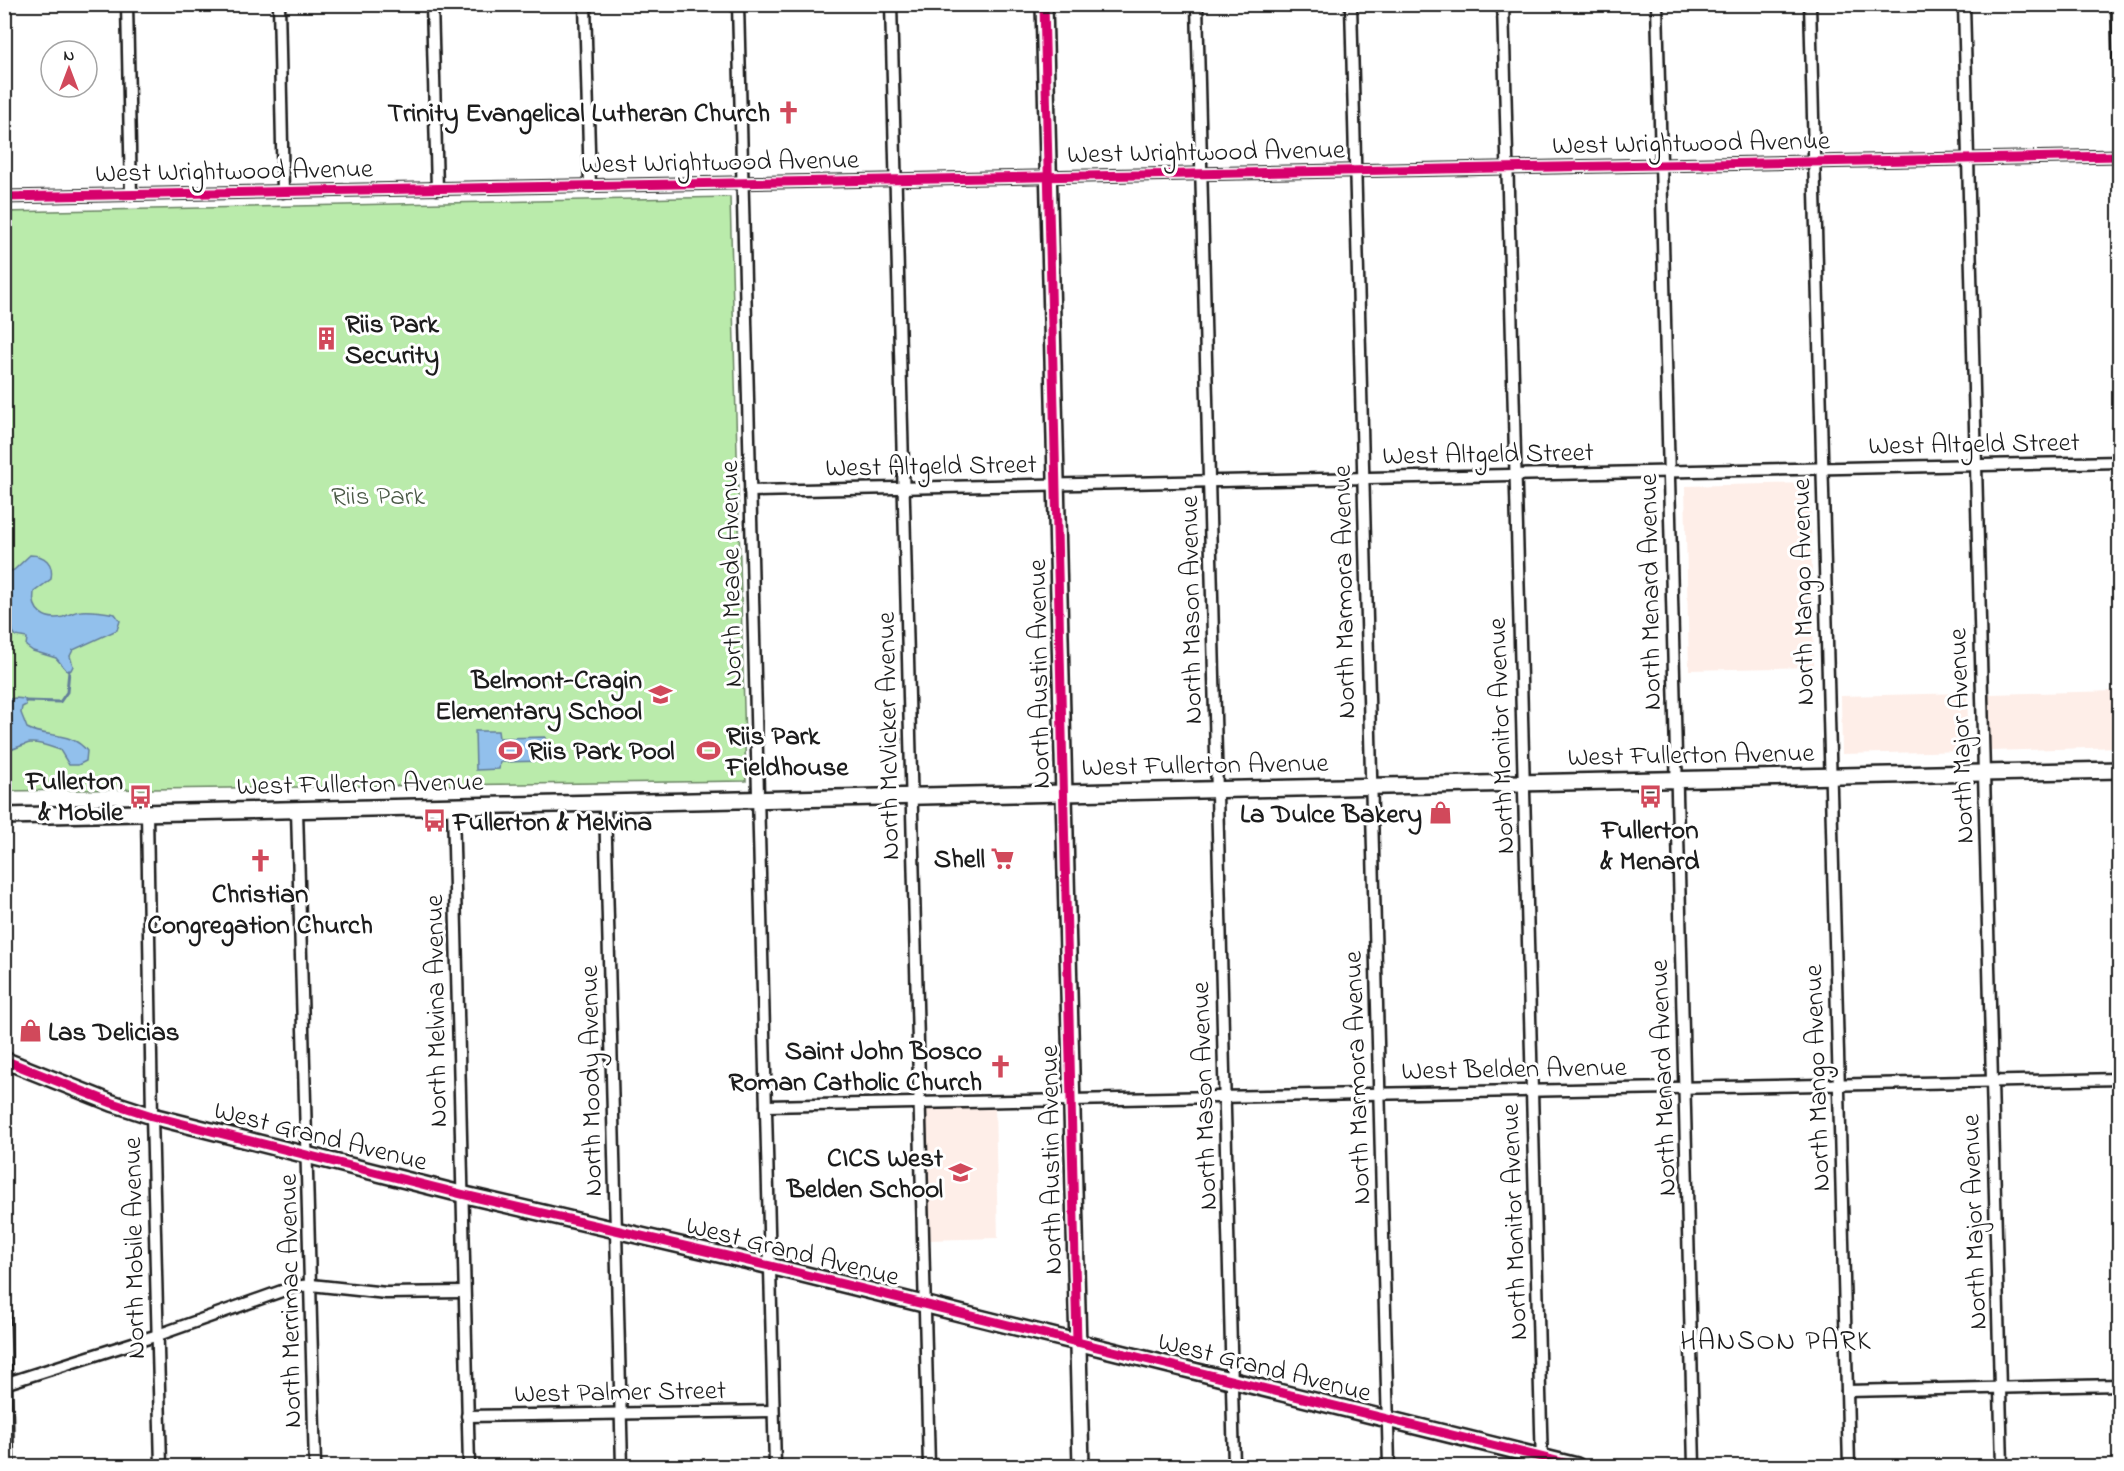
<svg xmlns="http://www.w3.org/2000/svg" width="2124" height="1471" viewBox="0 0 2124 1471" font-family="'Indie Flower',sans-serif">
<style>
.built{fill:#feeee8}
.green{fill:#baebab;stroke:#6b8464;stroke-width:1.5}
.water{fill:#92c0ec;stroke:#637e99;stroke-width:1.5}
.lines{fill:none;stroke-linecap:round;stroke-linejoin:round}
.stream{stroke:#637e99;stroke-width:3}
.street-casing{stroke:#1c1c1c;stroke-width:15}
.secondary-casing{stroke:#1c1c1c;stroke-width:20}
.street{stroke:#fff;stroke-width:10}
.secondary{stroke:#fff;stroke-width:15}
.cycleway-casing{stroke:#fff;stroke-width:13}
.cycleway{stroke:#d6006c;stroke-width:9}
.labels{text-anchor:middle;stroke-width:6;stroke-linejoin:round;paint-order:stroke}
.poi-label{font-size:27px;font-weight:bold;fill:#1c1c1c;stroke:#fff;text-anchor:end}
.street-label{font-size:27px;fill:#1c1c1c;stroke:#fff}
.park-label{font-size:27px;fill:#4b5a47;stroke:#fff}
.neighbourhood-label{font-size:28px;letter-spacing:1.5px;fill:#1c1c1c;stroke:#fff}
</style>
<rect width="100%" height="100%" fill="#fff"/>
<filter id="ink" filterUnits="userSpaceOnUse"><feTurbulence type="fractalNoise" baseFrequency=".0167" numOctaves="2"/><feDisplacementMap in="SourceGraphic" scale="12" xChannelSelector="R" yChannelSelector="G"/><feConvolveMatrix kernelMatrix="1 2 1 2 8 2 1 2 1" color-interpolation-filters="sRGB"/></filter>
<g filter="url(#ink)">
<!-- built -->
<g class="built">
<path d="M1810,483L1814,667L1689,670L1685,486Z"/>
<path d="M2119,691V747L1990,751L1989,694Z"/>
<path d="M1967,693L1969,751L1842,754L1841,696Z"/>
<path d="M995,1106L998,1238L927,1240L924,1107Z"/>
</g>
<!-- green -->
<path class="green" d="M730,197L746,781L5,791L4,212Z"/>
<!-- water -->
<g class="water">
<path d="M30,555C45,555 54,563 51,579L34,592C31,611 45,621 63,617C69,615 75,611 81,611C92,610 104,612 115,614L120,621L117,630L73,650L70,656L73,666L71,670L67,671L56,658L33,651L26,646L27,638L16,636L13,632L12,625L5,614V572L14,570Z"/>
<path d="M15,698L25,699L26,705L22,707L21,713L27,728C45,738 72,731 87,751L86,761L78,765H69L60,750C51,747 40,742 30,743C21,745 14,750 5,751V700Z"/>
<path d="M475,731H498L499,738L545,737V761L500,762L499,769L476,770Z"/>
</g>
<g class="lines">
<!-- stream -->
<path class="stream" d="M26,701L60,702L67,692L69,671"/>
<defs>
<g id="street">
<path d="M127,4L131,195"/>
<path d="M279,4L283,192"/>
<path d="M432,4L437,189"/>
<path d="M585,4L590,186"/>
<path d="M738,4L775,1466"/>
<path d="M891,4L929,1466"/>
<path d="M1197,4L1234,1466"/>
<path d="M1351,4L1389,1466"/>
<path d="M1503,4L1542,1466"/>
<path d="M1657,4L1694,1466"/>
<path d="M1810,4L1849,1466"/>
<path d="M1964,4L2002,1466"/>
<path d="M2117,4L2120,109"/>
<path d="M4,197L2120,156"/>
<path d="M750,491L2120,462"/>
<path d="M605,803L622,1466"/>
<path d="M453,806L469,1466"/>
<path d="M297,810L315,1466"/>
<path d="M147,813L152,1116L161,1466"/>
<path d="M766,1106L2120,1079"/>
<path d="M4,1303L8,1466"/>
<path d="M4,1384L158,1335L293,1287L311,1285L386,1293L464,1292"/>
<path d="M1847,1391L2120,1385"/>
<path d="M467,1416L773,1411"/>
</g>
<g id="secondary">
<path d="M1044,4L1081,1466"/>
<path d="M4,816L2120,770"/>
<path d="M4,1060L112,1103L152,1116L461,1194L770,1266L1577,1466"/>
</g>
</defs>
<!-- street casing -->
<use href="#street" class="street-casing"/>
<!-- secondary casing -->
<use href="#secondary" class="secondary-casing"/>
<!-- street -->
<use href="#street" class="street"/>
<!-- secondary -->
<use href="#secondary" class="secondary"/>
<defs>
<g id="cycleway">
<path d="M1044,4L1077,1342"/>
<path d="M4,197L2120,156"/>
<path d="M4,1060L112,1103L152,1116L461,1194L770,1266L1577,1466"/>
</g>
</defs>
<!-- cycleway casing -->
<use href="#cycleway" class="cycleway-casing"/>
<!-- cycleway -->
<use href="#cycleway" class="cycleway"/>
</g>
</g>
<!-- icons -->
<defs>
<symbol id="church-bare" viewBox="-9 -9 18 18"><path d="M-1.2-6h2.4v3.5h3.3v2.4h-3.3V6h-2.4V-.1h-3.3v-2.4h3.3Z" fill="#d1495b" stroke="#fff" stroke-width="2.5" paint-order="stroke"/></symbol>
<symbol id="building-bare" viewBox="-9 -9 18 18"><path d="M-4-6H4V6H1V3H-1V6H-4ZM-2.5-4.3h1.7v1.8h-1.7ZM.8-4.3h1.7v1.8H.8ZM-2.5-1h1.7V.8h-1.7ZM.8-1h1.7V.8H.8Z" fill="#d1495b" stroke="#fff" stroke-width="2.5" paint-order="stroke"/></symbol>
<symbol id="school-bare" viewBox="-9 -9 18 18"><path d="M0-5L7-2L0 1L-7-2ZM-4 1L0 2.5L4 1V4Q0 6-4 4Z" fill="#d1495b" stroke="#fff" stroke-width="2.5" paint-order="stroke"/></symbol>
<symbol id="stadium-bare" viewBox="-9 -9 18 18"><path d="M0-5a6.5 5 0 1 0 0 10a6.5 5 0 1 0 0-10ZM-3.5-1.8h7v3.6h-7Z" fill="#d1495b" stroke="#fff" stroke-width="2.5" paint-order="stroke"/></symbol>
<symbol id="bus-bare" viewBox="-9 -9 18 18"><path d="M-5-6H5V4H4V6H2V4H-2V6H-4V4H-5ZM-3.5-4V0h7V-4ZM-3.5 1.2v1.5H-2V1.2ZM2 1.2v1.5H3.5V1.2Z" fill="#d1495b" stroke="#fff" stroke-width="2.5" paint-order="stroke"/></symbol>
<symbol id="shop-bare" viewBox="-9 -9 18 18"><path d="M-5-2.5h2.3a2.7 3.5 0 0 1 5.4 0H5L5.5 6h-11ZM-1.5-2.5h3a1.5 2.3 0 0 0-3 0Z" fill="#d1495b" stroke="#fff" stroke-width="2.5" paint-order="stroke"/></symbol>
<symbol id="supermarket-bare" viewBox="-9 -9 18 18"><path d="M-6-5.5h2.5l.6 2H6L4.5 2H-2.5L-4.4-4H-6ZM-1.5 3.2a1.3 1.3 0 1 0 .1 0ZM3 3.2a1.3 1.3 0 1 0 .1 0Z" fill="#d1495b" stroke="#fff" stroke-width="2.5" paint-order="stroke"/></symbol>
</defs>
<g fill-rule="evenodd">
<use href="#church-bare" x="772" y="96" width="33" height="33"/>
<use href="#building-bare" x="310" y="322" width="33" height="33"/>
<use href="#school-bare" x="644" y="678" width="33" height="33"/>
<use href="#stadium-bare" x="494" y="734" width="33" height="33"/>
<use href="#stadium-bare" x="692" y="734" width="33" height="33"/>
<use href="#bus-bare" x="124" y="780" width="33" height="33"/>
<use href="#bus-bare" x="1634" y="780" width="33" height="33"/>
<use href="#shop-bare" x="1424" y="796" width="33" height="33"/>
<use href="#bus-bare" x="418" y="804" width="33" height="33"/>
<use href="#supermarket-bare" x="986" y="842" width="33" height="33"/>
<use href="#church-bare" x="244" y="844" width="33" height="33"/>
<use href="#shop-bare" x="14" y="1014" width="33" height="33"/>
<use href="#church-bare" x="984" y="1050" width="33" height="33"/>
<use href="#school-bare" x="944" y="1156" width="33" height="33"/>
</g>
<g class="labels">
<!-- poi labels -->
<g class="poi-label">
<text x="770" y="121">Trinity Evangelical Lutheran Church</text>
<text x="345" y="332" text-anchor="start">Riis Park<tspan x="345" dy="31">Security</tspan></text>
<text x="642" y="688">Belmont-Cragin<tspan x="642" dy="31">Elementary School</tspan></text>
<text x="726" y="744" text-anchor="start">Riis Park<tspan x="726" dy="31">Fieldhouse</tspan></text>
<text x="528" y="759" text-anchor="start">Riis Park Pool</text>
<text x="123" y="789">Fullerton<tspan x="123" dy="31">&amp; Mobile</tspan></text>
<text x="1422" y="822">La Dulce Bakery</text>
<text x="453" y="830" text-anchor="start">Fullerton &amp; Melvina</text>
<text x="1650" y="838" text-anchor="middle">Fullerton<tspan x="1650" dy="31">&amp; Menard</tspan></text>
<text x="985" y="867">Shell</text>
<text x="260" y="902" text-anchor="middle">Christian<tspan x="260" dy="31">Congregation Church</tspan></text>
<text x="48" y="1040" text-anchor="start">Las Delicias</text>
<text x="982" y="1059">Saint John Bosco<tspan x="982" dy="31">Roman Catholic Church</tspan></text>
<text x="943" y="1166">CICS West<tspan x="943" dy="31">Belden School</tspan></text>
</g>
<!-- street labels -->
<g class="street-label">
<text transform="translate(1691 142) rotate(-1)" y="9">West Wrightwood Avenue</text>
<text transform="translate(1206 151) rotate(-1)" y="9">West Wrightwood Avenue</text>
<text transform="translate(720 161) rotate(-1)" y="9">West Wrightwood Avenue</text>
<text transform="translate(234 170) rotate(-1)" y="9">West Wrightwood Avenue</text>
<text transform="translate(1974 443) rotate(-1)" y="9">West Altgeld Street</text>
<text transform="translate(1488 453) rotate(-1)" y="9">West Altgeld Street</text>
<text transform="translate(931 465) rotate(-1)" y="9">West Altgeld Street</text>
<text transform="translate(730 574) rotate(-91)" y="9">North Meade Avenue</text>
<text transform="translate(1343 592) rotate(-91)" y="9">North Marmora Avenue</text>
<text transform="translate(1649 592) rotate(-91)" y="9">North Menard Avenue</text>
<text transform="translate(1802 592) rotate(-91)" y="9">North Mango Avenue</text>
<text transform="translate(1190 610) rotate(-91)" y="9">North Mason Avenue</text>
<text transform="translate(1038 674) rotate(-91)" y="9">North Austin Avenue</text>
<text transform="translate(887 736) rotate(-91)" y="9">North McVicker Avenue</text>
<text transform="translate(1500 736) rotate(-92)" y="9">North Monitor Avenue</text>
<text transform="translate(1960 736) rotate(-92)" y="9">North Major Avenue</text>
<text transform="translate(1691 754) rotate(-1)" y="9">West Fullerton Avenue</text>
<text transform="translate(1205 764) rotate(-1)" y="9">West Fullerton Avenue</text>
<text transform="translate(360 783) rotate(-1)" y="9">West Fullerton Avenue</text>
<text transform="translate(435 1011) rotate(-91)" y="9">North Melvina Avenue</text>
<text transform="translate(1514 1068) rotate(-1)" y="9">West Belden Avenue</text>
<text transform="translate(1356 1078) rotate(-92)" y="9">North Marmora Avenue</text>
<text transform="translate(1662 1078) rotate(-92)" y="9">North Menard Avenue</text>
<text transform="translate(1816 1078) rotate(-92)" y="9">North Mango Avenue</text>
<text transform="translate(590 1081) rotate(-91)" y="9">North Moody Avenue</text>
<text transform="translate(1203 1096) rotate(-92)" y="9">North Mason Avenue</text>
<text transform="translate(321 1135) rotate(14)" y="9">West Grand Avenue</text>
<text transform="translate(1050 1160) rotate(-91)" y="9">North Austin Avenue</text>
<text transform="translate(1513 1222) rotate(-92)" y="9">North Monitor Avenue</text>
<text transform="translate(1973 1222) rotate(-92)" y="9">North Major Avenue</text>
<text transform="translate(133 1248) rotate(-91)" y="9">North Mobile Avenue</text>
<text transform="translate(793 1250) rotate(14)" y="9">West Grand Avenue</text>
<text transform="translate(289 1301) rotate(-91)" y="9">North Merrimac Avenue</text>
<text transform="translate(1265 1366) rotate(14)" y="9">West Grand Avenue</text>
<text transform="translate(620 1391) rotate(-1)" y="9">West Palmer Street</text>
</g>
<!-- park labels -->
<g class="park-label">
<text x="378" y="504">Riis Park</text>
</g>
<!-- neighbourhood labels -->
<g class="neighbourhood-label">
<text x="1776" y="1349">HANSON PARK</text>
</g>
</g>
<!-- margin -->
<rect width="2124" height="1471" fill="none" stroke="#fff" stroke-width="24"/>
<rect x="12" y="12" width="2100" height="1447" fill="none" stroke="#1c1c1c" stroke-width="2" filter="url(#ink)"/>
<!-- north arrow -->
<g transform="translate(69 69)"><circle r="28" fill="#ffffff" stroke="#a4a4a4" stroke-width="1.5"/>
<path d="M0-4.5L10 22L0 15L-10 22Z" fill="#d1495b"/>
<text y="-9" font-size="16" font-weight="bold" text-anchor="middle" fill="#1c1c1c">N</text>
</g>
</svg>
